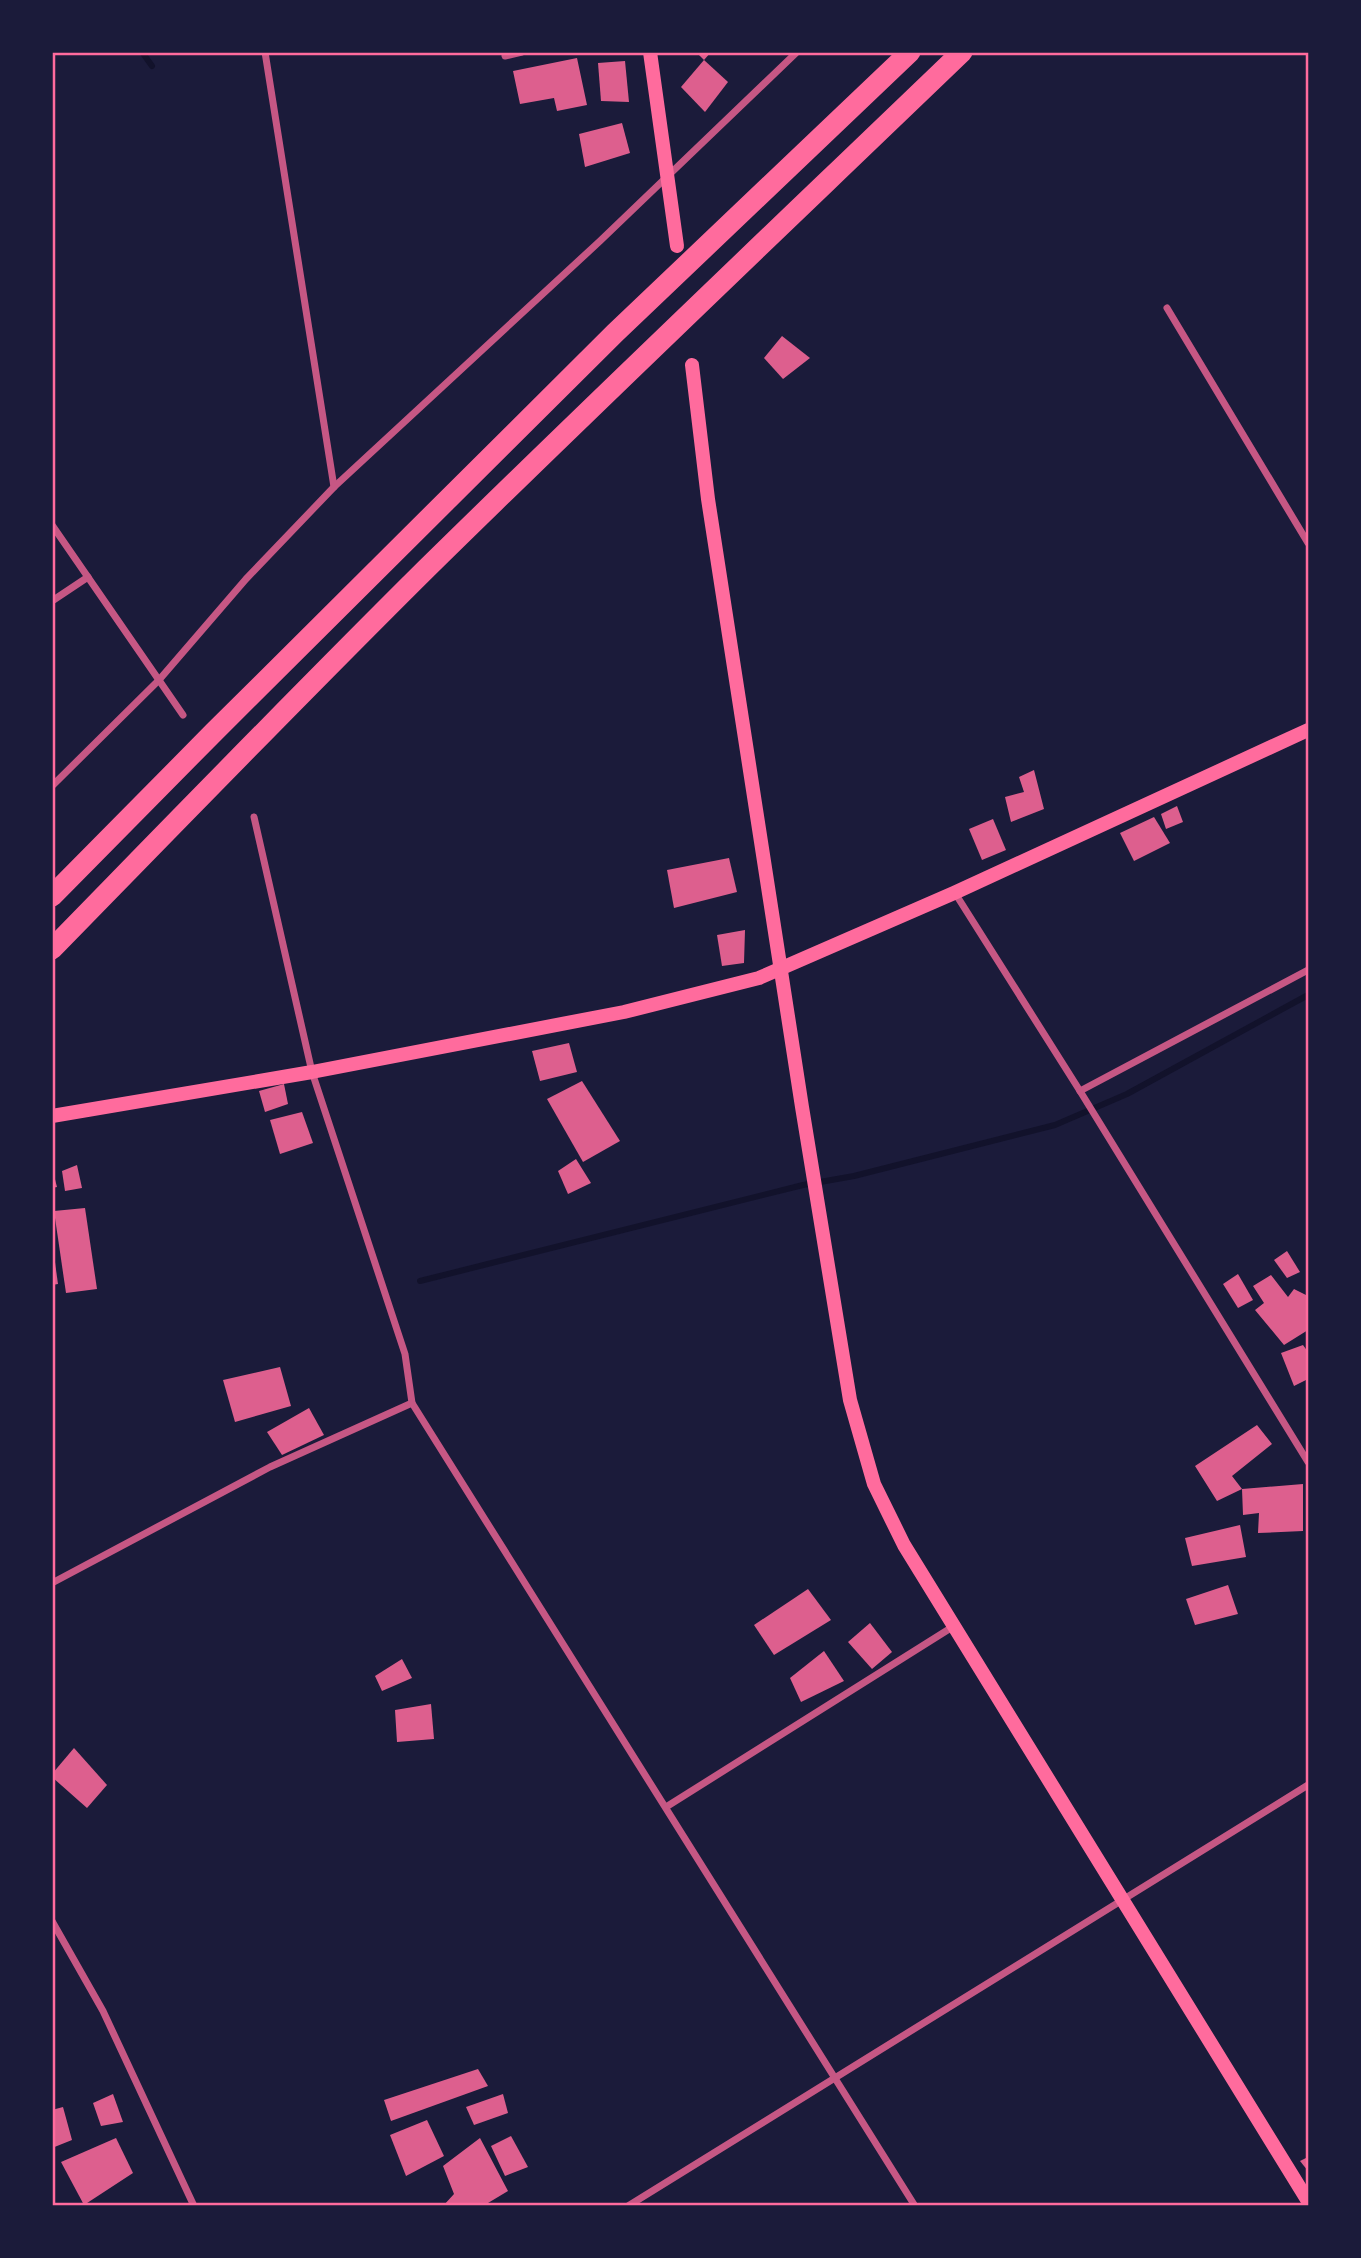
<svg xmlns="http://www.w3.org/2000/svg" width="1361" height="2258" viewBox="0 0 1361 2258" font-family="Karla,sans-serif">
<style>
.lines{fill:none;stroke-linecap:round;stroke-linejoin:round}
.stream{stroke:#12122b;stroke-width:6}
.building{fill:#dd5f8e}
.minor{stroke:#c65784;stroke-width:7}
.secondary{stroke:#ff6b9d;stroke-width:14}
.motorway{stroke:#ff6b9d;stroke-width:21}
.neatline{fill:none;stroke:#ff6b9d;stroke-width:2.5}
</style>
<rect width="100%" height="100%" fill="#1b1b3a"/>
<g class="lines">
<!-- stream -->
<g class="stream">
<path d="M142,52L152,66"/>
<path d="M420,1281L803,1185L854,1176L1055,1125L1127,1094L1308,995"/>
</g>
</g>
<!-- building -->
<g class="building">
<path d="M696,52H711L704,60Z"/>
<path d="M577,58L587,105L557,111L554,98L520,104L513,71Z"/>
<path d="M704,60L728,82L705,112L681,87Z"/>
<path d="M625,61L629,102L601,101L598,63Z"/>
<path d="M622,123L630,153L585,167L579,134Z"/>
<path d="M782,336L810,358L783,379L764,358Z"/>
<path d="M1034,770L1044,809L1011,822L1005,797L1024,792L1019,777Z"/>
<path d="M1177,806L1183,822L1166,829L1161,814Z"/>
<path d="M1154,817L1170,843L1134,861L1120,833Z"/>
<path d="M993,819L1006,850L982,860L969,829Z"/>
<path d="M729,858L737,892L674,908L667,870Z"/>
<path d="M745,930L744,963L722,966L717,935Z"/>
<path d="M569,1043L577,1072L540,1081L532,1051Z"/>
<path d="M582,1081L620,1141L583,1162L547,1099Z"/>
<path d="M284,1084L288,1104L265,1112L259,1091Z"/>
<path d="M302,1112L313,1143L280,1154L270,1120Z"/>
<path d="M576,1159L591,1183L568,1194L558,1171Z"/>
<path d="M77,1165L82,1188L65,1191L62,1171Z"/>
<path d="M52,1168L57,1187L52,1188Z"/>
<path d="M85,1208L97,1289L66,1293L54,1211Z"/>
<path d="M1287,1251L1300,1272L1287,1278L1274,1260Z"/>
<path d="M52,1255H54L58,1284L52,1285Z"/>
<path d="M1238,1274L1253,1300L1238,1308L1223,1284Z"/>
<path d="M1271,1275L1288,1297L1294,1289L1308,1296V1330L1284,1345L1255,1310L1264,1303L1253,1286Z"/>
<path d="M1303,1345L1308,1352V1379L1294,1386L1281,1353Z"/>
<path d="M280,1367L291,1406L235,1422L223,1380Z"/>
<path d="M309,1408L324,1435L282,1455L267,1432Z"/>
<path d="M1257,1425L1272,1444L1232,1476L1242,1489L1217,1501L1195,1466Z"/>
<path d="M1303,1484V1531L1258,1533L1259,1513L1243,1515L1242,1489Z"/>
<path d="M1240,1525L1246,1557L1192,1566L1185,1538Z"/>
<path d="M1228,1585L1238,1614L1195,1625L1186,1599Z"/>
<path d="M808,1589L831,1620L774,1655L754,1625Z"/>
<path d="M870,1623L892,1652L872,1669L848,1642Z"/>
<path d="M824,1651L844,1681L801,1702L790,1678Z"/>
<path d="M402,1659L412,1678L382,1691L375,1676Z"/>
<path d="M431,1704L434,1739L397,1742L395,1710Z"/>
<path d="M74,1748L107,1785L87,1808L52,1777V1774Z"/>
<path d="M478,2069L488,2086L391,2121L384,2100Z"/>
<path d="M113,2094L123,2122L101,2126L93,2103Z"/>
<path d="M503,2094L508,2113L474,2125L466,2107Z"/>
<path d="M63,2107L72,2140L52,2148V2110Z"/>
<path d="M427,2120L444,2156L406,2176L390,2135Z"/>
<path d="M511,2136L528,2167L505,2176L491,2146Z"/>
<path d="M116,2138L133,2173L84,2205L61,2162Z"/>
<path d="M480,2138L508,2191L483,2206H443L454,2194L443,2166Z"/>
<path d="M1308,2157V2171L1300,2161Z"/>
</g>
<g class="lines">
<!-- minor -->
<g class="minor">
<path d="M265,52L334,487"/>
<path d="M505,56L522,52"/>
<path d="M1167,308L1308,543"/>
<path d="M52,525L183,715"/>
<path d="M52,601L88,577"/>
<path d="M52,786L159,680L246,579L334,487L600,241L797,52"/>
<path d="M254,817L312,1072L405,1354L412,1403L915,2206"/>
<path d="M955,893L1080,1091L1308,1462"/>
<path d="M1080,1091L1308,970"/>
<path d="M52,1583L270,1467L412,1403"/>
<path d="M666,1807L954,1626"/>
<path d="M52,1921L103,2011L194,2206"/>
<path d="M628,2206L1308,1785"/>
</g>
<!-- secondary -->
<g class="secondary">
<path d="M650,52L677,246"/>
<path d="M692,365L708,499L802,1107L850,1400L874,1484L904,1545L1308,2201"/>
<path d="M52,1116L312,1072L624,1012L759,978L954,893L1308,730"/>
</g>
<!-- motorway -->
<g class="motorway">
<path d="M52,896L214,732L615,333L910,52"/>
<path d="M52,949C176,822 300,694 426,569C603,395 783,224 962,52"/>
</g>
</g>
<!-- border -->
<rect width="1361" height="2258" fill="none" stroke="#1b1b3a" stroke-width="108"/>
<rect x="54" y="54" width="1253" height="2150" class="neatline"/>
</svg>
